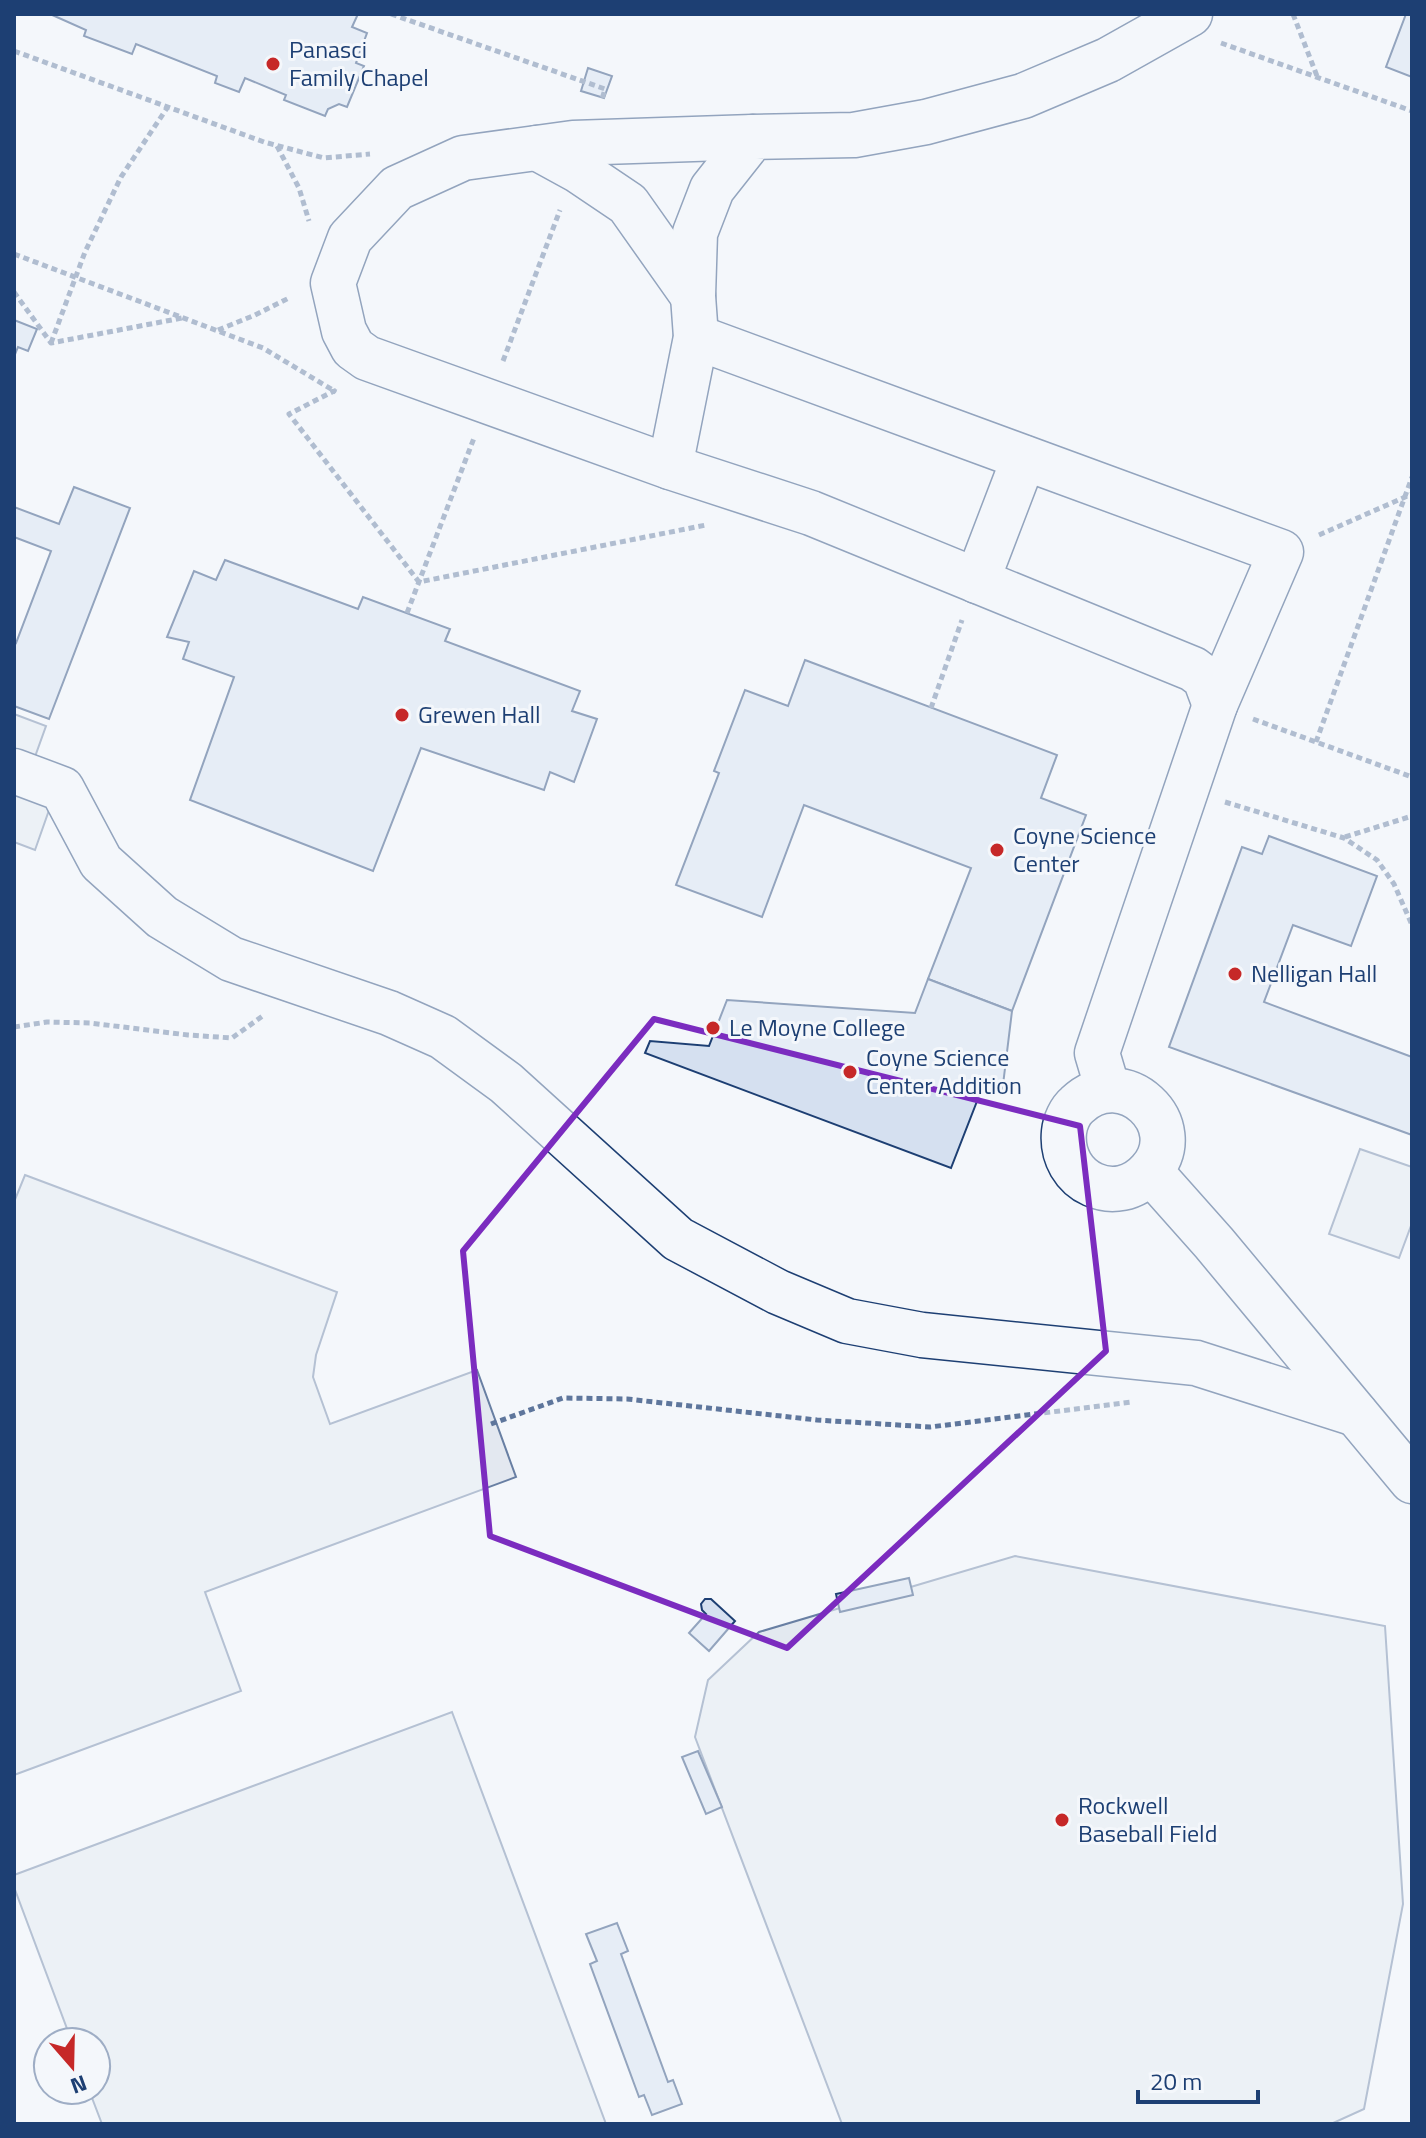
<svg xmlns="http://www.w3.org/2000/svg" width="1426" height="2138" viewBox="0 0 1426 2138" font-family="'Titillium Web',sans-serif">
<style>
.green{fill:#e3e9f0;stroke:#687fa3;stroke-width:2}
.parking{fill:#e3e8f0;stroke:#687fa3;stroke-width:2}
.building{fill:#d5e0f0;stroke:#1d3f73;stroke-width:2}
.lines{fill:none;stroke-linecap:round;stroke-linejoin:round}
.minor-casing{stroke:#1d3f73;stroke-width:47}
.path{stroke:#5e769c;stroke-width:5;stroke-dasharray:6 4;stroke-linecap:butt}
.minor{stroke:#f4f7fb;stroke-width:44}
.marked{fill:none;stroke:#7b2cbf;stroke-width:6;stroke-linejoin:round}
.poi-dot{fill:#c62828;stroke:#f4f7fb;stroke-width:3}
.labels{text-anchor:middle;stroke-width:6;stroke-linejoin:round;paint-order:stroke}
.poi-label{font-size:24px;fill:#1d3f73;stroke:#f4f7fb;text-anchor:start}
</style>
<rect width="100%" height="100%" fill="#f4f7fb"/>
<!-- green -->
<g class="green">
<path d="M1015,1556L1385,1626L1403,1904L1364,2109L1331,2124H842L695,1737L708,1680L759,1632Z"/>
<path d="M452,1712L606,2124H102L89,2090H96V2042H72L14,1887V1875Z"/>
</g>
<!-- parking -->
<g class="parking">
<path d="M14,714L46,726L32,765L61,776L35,850L14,842Z"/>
<path d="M1360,1149L1412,1167V1223L1399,1258L1329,1234Z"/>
<path d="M25,1175L337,1292L316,1355L313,1377L330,1424L477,1370L516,1477L205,1592L241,1691L14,1775V1202Z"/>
</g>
<!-- building -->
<g class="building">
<path d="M50,14H358L352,27L367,33L356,63L364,66L347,107L339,104L328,109L325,116L284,100L286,95L245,78L239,92L215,83L217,76L136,44L132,54L84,36L86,30Z"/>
<path d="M1406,14H1412V77L1386,67Z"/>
<path d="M588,68L612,76L604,98L581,91Z"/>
<path d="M14,320L37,329L28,351L18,347L14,357Z"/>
<path d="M74,487L130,508L49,719L14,706V642L16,643L51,551L14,537V507L59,524Z"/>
<path d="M225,560L358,609L363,597L450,629L445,641L580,691L572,711L597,719L574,782L550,772L544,790L421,748L373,871L190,800L234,677L183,659L189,642L167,637L194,571L216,580Z"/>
<path d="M805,660L1057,755L1041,798L1086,815L1012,1011L928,979L971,868L804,805L762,917L676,885L719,773L714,771L745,690L788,706Z"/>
<path d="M1269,836L1377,876L1351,946L1293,925L1264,1002L1412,1057V1135L1169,1047L1242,847L1262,854Z"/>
<path d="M928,979L1012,1011L1002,1093L981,1091L951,1168L645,1053L650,1041L709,1046L727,1000L915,1013Z"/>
<path d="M909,1578L913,1595L840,1612L836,1594Z"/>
<path d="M705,1599H711L735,1621L709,1651L689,1633L706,1614L702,1610L701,1604Z"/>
<path d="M698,1751L722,1807L706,1814L682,1757Z"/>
<path d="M617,1923L628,1951L621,1954L668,2082L673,2080L682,2104L652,2115L644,2095L639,2097L590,1964L597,1961L586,1934Z"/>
</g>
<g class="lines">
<defs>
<g id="minor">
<path d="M753,137L573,143L463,158L397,188L350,238L333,283L344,331L353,348L367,358L670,467L811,513L1193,669L1205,678L1215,705"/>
<path d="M537,148L579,171L628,204L693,296"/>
<path d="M696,337L1281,552L1215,705L1097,1053L1108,1090"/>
<path d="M670,467L696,337L693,296L695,233L712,189L753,137L854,135L926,122L1023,96L1108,60L1190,14"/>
<path d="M977,581L1024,458"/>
<path d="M14,771L62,789L101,862L162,917L231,959L389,1013L443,1037L506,1083L678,1239L778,1292L847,1321L922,1335L1196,1363L1356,1414"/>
<path d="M1150,1171C1117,1209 1059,1182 1064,1132C1065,1122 1070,1111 1077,1105C1123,1061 1191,1125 1150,1171L1214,1243L1412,1481"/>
</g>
</defs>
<!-- minor casing -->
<use href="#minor" class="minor-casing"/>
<!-- path -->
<g class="path">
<path d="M391,14L605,89L602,99"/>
<path d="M1293,14L1317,76"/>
<path d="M1221,43L1412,111"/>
<path d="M14,51L264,142L324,158L370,154"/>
<path d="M277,146L299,188L309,221"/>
<path d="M14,254L263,348L336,392"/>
<path d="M14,292L51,343L182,318"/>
<path d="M218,330L255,315L289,298"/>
<path d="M51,343L85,252L121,177L167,108"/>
<path d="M503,361L560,210"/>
<path d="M333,389L334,391L289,414L419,582L706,525"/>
<path d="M1319,535L1412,494"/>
<path d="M407,613L474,438"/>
<path d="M931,708L962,620"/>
<path d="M1253,719L1412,777"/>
<path d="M1316,742L1412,477"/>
<path d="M1225,802L1344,838L1377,860L1394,884L1412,925"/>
<path d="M1345,837L1412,816"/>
<path d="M14,1027L47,1022L90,1023L188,1035L232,1038L264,1015"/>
<path d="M491,1424L563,1398L627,1399L817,1420L930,1427L1132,1402"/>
</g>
<!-- minor -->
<use href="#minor" class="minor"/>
</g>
<!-- marked area -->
<path d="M0 0H1426V2138H0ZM654,1019L1080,1126L1106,1351L787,1648L490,1536L463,1251Z" fill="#f4f7fb" fill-opacity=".55" fill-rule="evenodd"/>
<path class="marked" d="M654,1019L1080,1126L1106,1351L787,1648L490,1536L463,1251Z"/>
<!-- markers -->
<g class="poi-dot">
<circle cx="273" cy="64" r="8"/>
<circle cx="402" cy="715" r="8"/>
<circle cx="997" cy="850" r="8"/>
<circle cx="1235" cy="974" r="8"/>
<circle cx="713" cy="1028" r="8"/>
<circle cx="850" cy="1072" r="8"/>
<circle cx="1062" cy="1820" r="8"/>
</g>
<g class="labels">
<!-- poi labels -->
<g class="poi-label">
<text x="289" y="58">Panasci<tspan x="289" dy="28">Family Chapel</tspan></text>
<text x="418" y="723">Grewen Hall</text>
<text x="1013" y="844">Coyne Science<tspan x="1013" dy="28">Center</tspan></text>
<text x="1251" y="982">Nelligan Hall</text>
<text x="729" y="1036">Le Moyne College</text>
<text x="866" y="1066">Coyne Science<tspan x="866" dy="28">Center Addition</tspan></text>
<text x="1078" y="1814">Rockwell<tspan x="1078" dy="28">Baseball Field</tspan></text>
</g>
</g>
<!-- border -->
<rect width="1426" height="2138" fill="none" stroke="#1d3f73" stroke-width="32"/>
<!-- north arrow -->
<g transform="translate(72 2066) rotate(160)"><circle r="38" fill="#f4f7fb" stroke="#9eadc5" stroke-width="2"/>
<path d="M0-6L14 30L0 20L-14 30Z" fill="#c62828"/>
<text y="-12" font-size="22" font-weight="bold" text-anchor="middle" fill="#1d3f73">N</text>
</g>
<!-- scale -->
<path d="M1138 2090v12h120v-12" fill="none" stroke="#1d3f73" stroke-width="4"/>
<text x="1150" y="2090" font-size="24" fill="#1d3f73" stroke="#f4f7fb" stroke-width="6" paint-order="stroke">20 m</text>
</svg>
